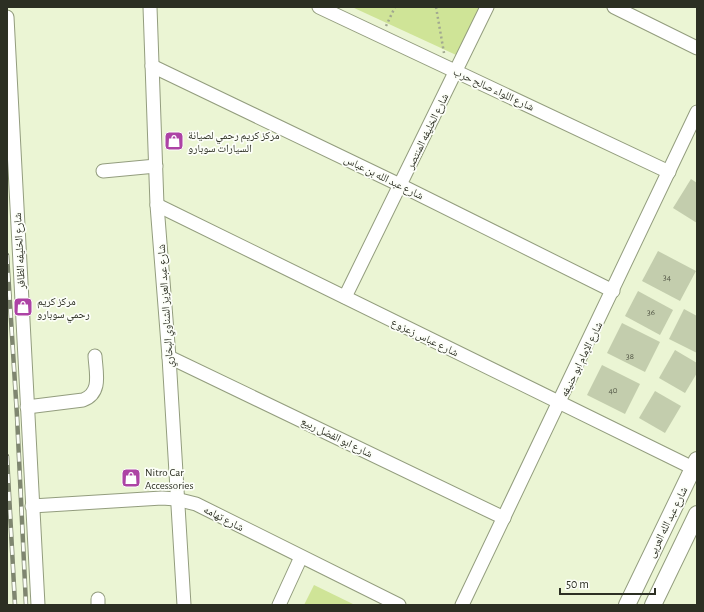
<svg xmlns="http://www.w3.org/2000/svg" width="704" height="612" viewBox="0 0 704 612" font-family="'Alegreya Sans','Noto Naskh Arabic',sans-serif">
<style>
.green{fill:#cfe497}
.building{fill:#c3cdad}
.lines{fill:none;stroke-linecap:round;stroke-linejoin:round}
.minor-casing{stroke:#939d7e;stroke-width:15}
.major-casing{stroke:#939d7e;stroke-width:18}
.path{stroke:#a1a890;stroke-width:2.5;stroke-dasharray:2 3;stroke-linecap:butt}
.minor{stroke:#fff;stroke-width:13}
.major{stroke:#fff;stroke-width:16}
.rail-casing{stroke:#7f8670;stroke-width:4.5}
.rail{stroke:#fcfef8;stroke-width:3;stroke-dasharray:9;stroke-linecap:butt}
.labels{text-anchor:middle;stroke-width:3.5;stroke-linejoin:round;paint-order:stroke}
.number-label{font-size:9px;fill:#525646}
.street-label{font-size:11px;fill:#2c2f23;stroke:#fcfef8}
.poi-label{font-size:11px;fill:#2c2f23;stroke:#fcfef8;text-anchor:start}
</style>
<rect width="100%" height="100%" fill="#ebf5d4"/>
<!-- green -->
<g class="green">
<path d="M352,7H492L467,60Z"/>
<path d="M314,585L355,605H304Z"/>
</g>
<!-- building -->
<g class="building">
<path d="M691,179L697,183V223L673,208Z"/>
<path d="M658,251L696,271L680,301L642,281Z"/>
<path d="M638,291L673,310L660,335L625,316Z"/>
<path d="M684,309L697,316V353L669,339Z"/>
<path d="M622,323L660,342L645,372L607,353Z"/>
<path d="M675,350L697,363V373L685,393L659,378Z"/>
<path d="M602,365L640,384L625,414L587,395Z"/>
<path d="M655,391L681,406L665,433L639,418Z"/>
</g>
<g class="lines">
<defs>
<g id="minor">
<path d="M150,7L157,205L169,357L184,605"/>
<path d="M319,7L669,172"/>
<path d="M614,7L697,48"/>
<path d="M7,17L38,605"/>
<path d="M152,66L400,185L613,291"/>
<path d="M103,171L156,166"/>
<path d="M157,205L693,468"/>
<path d="M345,297L487,7"/>
<path d="M169,357L504,518"/>
<path d="M27,407L83,400C102,393 96,373 95,356"/>
<path d="M32,506L162,498L176,499L196,504L399,605"/>
<path d="M98,599V605"/>
<path d="M279,605L301,557"/>
<path d="M462,605L697,112"/>
</g>
<g id="major">
<path d="M627,605L697,460"/>
<path d="M653,605L697,514"/>
</g>
</defs>
<!-- minor casing -->
<use href="#minor" class="minor-casing"/>
<!-- major casing -->
<use href="#major" class="major-casing"/>
<!-- path -->
<g class="path">
<path d="M436,7L444,53"/>
<path d="M386,26L395,7"/>
</g>
<!-- minor -->
<use href="#minor" class="minor"/>
<!-- major -->
<use href="#major" class="major"/>
<defs>
<g id="rail">
<path d="M7,255L17,416L26,605"/>
<path d="M7,456L15,605"/>
</g>
</defs>
<!-- rail casing -->
<use href="#rail" class="rail-casing"/>
<!-- rail -->
<use href="#rail" class="rail"/>
</g>
<!-- icons -->
<defs>
<symbol id="shop-square" viewBox="-11 -11 22 22"><rect x="-9" y="-9" width="18" height="18" rx="4" fill="#ad43a5" stroke="#fcfef8"/><path d="M-5-2.5h2.3a2.7 3.5 0 0 1 5.4 0H5L5.5 6h-11ZM-1.5-2.5h3a1.5 2.3 0 0 0-3 0Z" fill="#fff"/></symbol>
</defs>
<g fill-rule="evenodd">
<use href="#shop-square" x="163" y="130" width="22" height="22"/>
<use href="#shop-square" x="12" y="296" width="22" height="22"/>
<use href="#shop-square" x="120" y="467" width="22" height="22"/>
</g>
<g class="labels">
<!-- number labels -->
<g class="number-label">
<text x="667" y="280">34</text>
<text x="651" y="315">36</text>
<text x="630" y="359">38</text>
<text x="613" y="393">40</text>
</g>
<!-- street labels -->
<g class="street-label">
<text transform="translate(494 89) rotate(25)" y="4">شارع اللواء صالح حرب</text>
<text transform="translate(427 131) rotate(-64)" y="4">شارع الخليفه المنتصر</text>
<text transform="translate(384 177) rotate(26)" y="4">شارع عبد الله بن عباس</text>
<text transform="translate(19 251) rotate(-93)" y="4">شارع الخليفه الظافر</text>
<text transform="translate(165 306) rotate(-94)" y="4">شارع عبد العزيز الشناوي البخاري</text>
<text transform="translate(425 337) rotate(26)" y="4">شارع عباس زعزوع</text>
<text transform="translate(581 359) rotate(-64)" y="4">شارع الإمام ابو حنيفه</text>
<text transform="translate(337 437) rotate(26)" y="4">شارع ابو الفضل ربيع</text>
<text transform="translate(224 518) rotate(27)" y="4">شارع تهامه</text>
<text transform="translate(667 522) rotate(-64)" y="4">شارع عبد الله العربى</text>
</g>
<!-- poi labels -->
<g class="poi-label">
<text x="188" y="139">مركز كريم رحمي لصيانة<tspan x="188" dy="13">السيارات سوبارو</tspan></text>
<text x="37" y="305">مركز كريم<tspan x="37" dy="13">رحمي سوبارو</tspan></text>
<text x="145" y="476">Nitro Car<tspan x="145" dy="13">Accessories</tspan></text>
</g>
</g>
<!-- border -->
<rect width="704" height="612" fill="none" stroke="#2c2f23" stroke-width="16"/>
<!-- scale -->
<path d="M560 588v6h95v-6" fill="none" stroke="#2c2f23" stroke-width="2"/>
<text x="566" y="588" font-size="12" fill="#2c2f23" stroke="#fcfef8" stroke-width="3" paint-order="stroke">50 m</text>
</svg>
